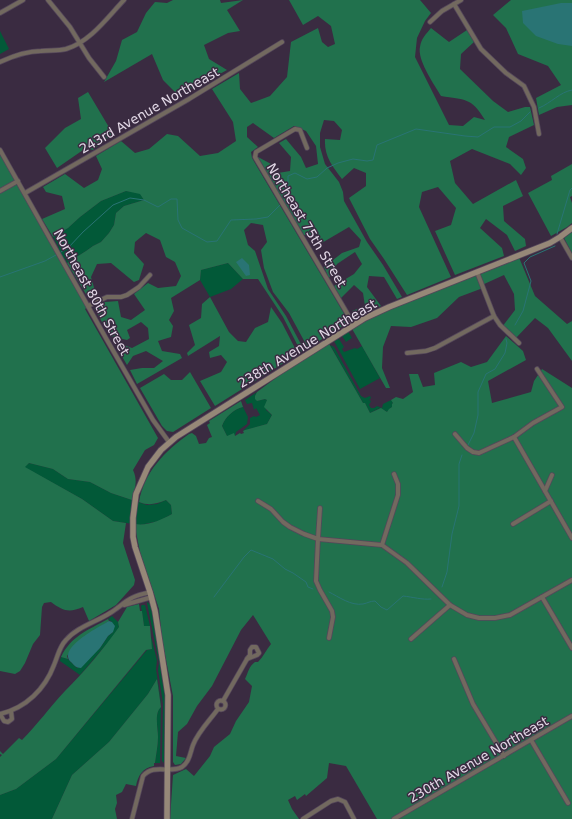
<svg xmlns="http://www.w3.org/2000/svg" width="572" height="819" viewBox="0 0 572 819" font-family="'DejaVu Sans',sans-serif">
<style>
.green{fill:#025938}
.forest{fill:#21714d}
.water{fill:#297474}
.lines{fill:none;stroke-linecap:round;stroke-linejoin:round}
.stream{stroke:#297474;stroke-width:1}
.street-casing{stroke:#55475b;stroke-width:5.5}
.secondary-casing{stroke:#55475b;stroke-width:7}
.street{stroke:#72695f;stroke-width:4}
.secondary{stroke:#968878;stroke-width:5.5}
.labels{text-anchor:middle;stroke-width:3;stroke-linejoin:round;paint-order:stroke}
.street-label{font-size:13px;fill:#e2d8e6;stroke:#3a2b41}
</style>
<rect width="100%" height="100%" fill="#3a2b41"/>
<!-- green -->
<g class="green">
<path d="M0,31L9,49L0,54Z"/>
<path d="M126,191L140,193L144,200L124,206L116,213L114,225L109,233L101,242L93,246L86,251L67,263L65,258L59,262L53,252L59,248L53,237L68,228L80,217L101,201Z"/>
<path d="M228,263L243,279L231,289L210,297L200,280L201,270Z"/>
<path d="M348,331L352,338L346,342L342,336Z"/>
<path d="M339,339L344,347L342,349L344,352L355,348L357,349L362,346L380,378L360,389L334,341Z"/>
<path d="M330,345L334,347L361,396L365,398L370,396L371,398L369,400L371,401L369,405L371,408H374L377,406L382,408L383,404L391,400L393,401L392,407L387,412L380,408L370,413L365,403H363Z"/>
<path d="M257,392L255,396L257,401L265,399L267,400L266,410L272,415L267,424L243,431L250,424V418L254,416L256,417L260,415L256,408L254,410L252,403L247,404L245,400Z"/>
<path d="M243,407L248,417L247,424L236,432L235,436H227L222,426C225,417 234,409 243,407Z"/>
<path d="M29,463L53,469L68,479L90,482L111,493L147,505L157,504L166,500L171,505L172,514L159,521L140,525L113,521L82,499L24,467Z"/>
<path d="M147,602L151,605L165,697V764L162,761L163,704L158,670L159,663L147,603Z"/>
<path d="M142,605H145L150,626H144L141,606Z"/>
<path d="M112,616L118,622L119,627L111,639L80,675L60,661L61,657L68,659L77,668L100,648L108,636L113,632L112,622L108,619Z"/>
<path d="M151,637L157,660L156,669L161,702L160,763H155C156,754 158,746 158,737C158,728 154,714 161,706L157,679L148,694L109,742L72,775L52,819H0V795L16,789L56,759L147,650L152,649L150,638Z"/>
</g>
<!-- forest -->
<g class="forest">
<path d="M173,0H220L221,3L243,0L227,10L240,31L228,33L204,45L209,59L227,70L196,87L176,93L163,80L152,54L104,82L116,61L122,40L137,32L146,13L155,2L167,3Z"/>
<path d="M289,0H420L431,13L425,21L417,38L415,57L449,125L463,126L474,117L485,120C471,97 465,100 441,96C434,84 417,60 420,47C421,39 426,34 431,28L449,42L467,30L474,42L461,54L460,69L493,101L508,112L525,107H530L534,125L509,137L506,147L523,159L526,168L521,175L510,164L472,149L450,161L455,183L473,204L516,180L523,196L503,206L504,221L525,239L526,246L515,251L507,235L486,219L480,228L502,248L504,256L455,275L435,231L451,225L456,208L438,187L422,192L419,207L451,277L407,295L384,259L370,239L349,198L366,186V173L354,168L342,179C332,166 324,156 325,139L340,140L342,130L334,121L324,120L320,133V147L325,164L339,182L343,192L344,201L367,242L383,265L402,297L397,299L384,277L369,276L367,287L381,306L356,317L352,311L365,306L363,293L354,285L341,298L334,286L354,274L362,264L355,252L337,264L329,278L324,267L342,253L359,247L361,240L349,227L320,244L313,236L304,235L258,157L273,165L278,173L290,171L291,157L279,143L286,139L301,157L306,168L318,164L316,146L306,131L294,126L274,138L253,123L247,127V137L258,147L251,152L252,158L349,322L308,348L289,313L273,292L264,268L261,250L267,242L263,225L251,223L244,230L248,245L255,251L268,289L286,316L304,350L301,352L283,317L258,279H243L228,263L201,270L200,280L171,298L174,311L169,320L173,326L171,337L158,341L162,351L180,354L182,358L137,384L130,370L142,368H154L163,361L146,351L133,356L127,365L113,341L132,348L149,339L148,328L141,322L127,330L130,338L127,340L110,336L94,308L105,302L118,301L121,317L131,320L145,310L134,294L148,283L158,288L176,286L181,276L175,262L166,257L160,240L146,233L135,242L134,253L144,264L139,280L134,282L111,263L97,264L91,277L95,291L89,299L67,263L86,251L93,246L101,242L109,233L114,225L116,213L124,206L144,200L140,194L126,191L101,201L80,217L68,228L53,237L42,219L65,209L62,196L46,192L43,187L65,174L84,188L98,180L102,169L96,156L121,141L135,153L149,149L167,134L178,136L200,156L218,153L236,141L233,122L212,89L239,73L240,89L251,103L270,96L287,77L291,42L318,28L322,42L328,47L335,44L331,26L318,16L303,25Z"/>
<path d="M511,0H572V105L557,107L539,115L536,98L561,85L548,66L518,54L506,28L493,15Z"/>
<path d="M88,92L113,134L93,150L86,148L57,168L45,148L65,128L81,119L78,98Z"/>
<path d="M0,150L89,306L85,309L158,438L154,445L145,450L133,470C138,481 135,488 132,500L111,493L90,482L68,479L53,469L29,463L25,467L82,499L113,521L126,523L123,543L135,580L134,585L116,605L89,621L83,607C69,613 63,611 51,602L44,603L42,607L40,635L33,644L25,663L20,671L15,674L0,671Z"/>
<path d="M572,164V196L570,197L572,203V223L567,227L551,236L528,193L552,180L551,176Z"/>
<path d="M572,232V253L564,238Z"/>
<path d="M518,255L535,296L567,324L572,321V361L548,328L535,318L515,339L502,327L515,310L514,294L504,275L482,285L483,288L459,297L437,318L411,327L391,326L383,347L382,368L390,388H386L351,327L365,318Z"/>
<path d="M210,297L229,332L238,341L246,342L255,328L268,322L271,307L282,323L298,354L215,406L200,381L221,372L227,362L221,355L210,358L209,352L219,346L220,336L188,356L187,353L195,345L189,325L201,318L202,304Z"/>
<path d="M506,336L523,351L526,360L488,381L492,403L531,392L534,381L542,369L572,388V819H377L346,766L329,763L327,778L306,796L305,794L297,800L295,796L288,800L292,809L299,819H170L173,775L186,769L194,776L210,756L214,747L230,734L236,721L249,702L252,686L245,679C248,673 249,666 255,662H258C263,657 266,650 271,644L253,615L241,630L212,686L197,706L187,724L178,732L176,756L186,758L181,764L175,765L173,762V696L162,639L159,609L140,552L135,527V524C148,526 161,520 172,514L171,505L166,500C156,504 149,506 139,502C144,472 165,451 189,434L192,433L196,436L199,444L206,443L209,438L212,437L207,425L210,423L209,421L241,401L243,407C234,409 225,417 222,426L227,436L234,433L235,436L240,433L241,434L244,433L243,431L245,430L267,424L272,415L264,407L267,400L265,399L257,401L255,399V396L257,392L308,354L328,342L363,403H365L370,413L381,408L387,412L389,409L392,407V404L393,403L391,400L396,397L403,399L413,392L409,374H418L423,387L435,385L434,373L461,362L471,367L487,362Z"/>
<path d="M190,372L211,408L173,432L167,431L162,426L140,388L164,374L171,380H182Z"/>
<path d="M139,604L140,611H142L144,626H150L152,649L146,650L56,759L16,789L0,795V757L2,755L0,754V751L3,754L19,738L22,740C37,725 50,707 65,691C84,672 103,650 119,627L118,622L127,607Z"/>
<path d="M108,619L109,621L79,641L67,656L68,659L61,657C71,636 88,630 108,619Z"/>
<path d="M157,679L161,707C154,713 158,729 158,737C158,746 156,754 155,763H154V766C142,768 138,776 136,786L126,784L122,792L116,795L117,803L115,809L117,819H52L72,775L109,742L148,694Z"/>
</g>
<!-- water -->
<g class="water">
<path d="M561,3H572V46L558,44L536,36L523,23L522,11Z"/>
<path d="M242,258L249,265L250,275L246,276L236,262Z"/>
<path d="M109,621L112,622L115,626L113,632L108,636L100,648L81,668C76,668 74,665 71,662C57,648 99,627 109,621Z"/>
</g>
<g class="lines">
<!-- stream -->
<g class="stream">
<path d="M539,108C551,103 560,92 572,90"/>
<path d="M285,201L288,198V176L295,173L307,179L317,177L327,168L338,163L353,159L367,161L373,160L377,145L416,129L465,136L478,137L494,127H510L521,121L530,112"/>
<path d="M557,234L570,190L572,188"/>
<path d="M61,252L68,248L83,232L113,205L130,198L144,200L158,207L171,199H177L178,220L182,228L207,242L217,241L231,220L256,219L268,217L280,205"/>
<path d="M0,277L45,261L56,255"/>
<path d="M515,325L523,311L531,281L524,263L530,257L555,246"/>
<path d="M468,445L474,433L478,415V392L486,374L495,369L505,353L507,343L506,339"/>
<path d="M442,587L447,572L452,534L459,506V464L462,455"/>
<path d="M329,592C339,597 351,606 363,604C368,603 370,601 375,601L381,607L387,610L403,596C413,597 422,600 431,599"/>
<path d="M214,597L244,557L251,550L273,559L285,569L293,573L306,582L308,587L313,589"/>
</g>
<defs>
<g id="street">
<path d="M48,0L70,27L89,58L104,77"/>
<path d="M454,4L481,49L506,73L524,86L534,107L539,134"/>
<path d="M0,13L23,0"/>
<path d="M430,22L442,11L461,0"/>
<path d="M0,62C13,56 27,51 41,51C50,50 58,51 66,49C90,42 107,18 124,0"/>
<path d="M307,148L300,130L295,129L256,152L255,157L354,325"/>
<path d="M0,150L107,340L153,420L169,442"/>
<path d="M0,191L18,181"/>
<path d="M25,193L189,99L282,42"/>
<path d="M560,237L572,258"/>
<path d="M477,272L494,316L500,325L519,343"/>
<path d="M88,306L107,297H121L127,295L139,287L150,275"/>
<path d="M407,353L426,351L435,348L494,316"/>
<path d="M455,434L467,448L473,452L479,453L514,437L533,423L562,407L537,369"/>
<path d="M514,437L572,538"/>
<path d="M545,491L552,475"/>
<path d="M258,501L271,509L283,522L290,527L304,534L318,539L316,581L320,590L332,611L333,617L329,638"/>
<path d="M320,508L318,539L382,545L407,563L450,605L467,615L479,618H495L510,615L572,580"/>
<path d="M513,524L551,501"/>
<path d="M382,545L398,495V484L394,474"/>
<path d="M542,597L572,648"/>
<path d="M124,605L152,597"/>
<path d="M411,639L450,605"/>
<path d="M252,647H256L259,653L257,655L247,659L250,655V650Z"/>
<path d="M454,659L473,704L504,756"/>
<circle cx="221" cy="705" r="4.5"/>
<path d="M223,701L247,659"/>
<path d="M0,714C26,708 45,689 54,665C58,656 59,647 66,640C77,627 96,622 110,613C117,609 123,603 130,599C136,595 144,594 150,592"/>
<path d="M0,714L4,721L8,722L12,719L11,711"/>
<path d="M531,740L568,803"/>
<path d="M132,819L143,776C154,763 170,774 182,767C190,761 190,753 193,745C198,732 210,720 218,709"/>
<path d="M303,819L331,801L338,799L345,802L354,819"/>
<path d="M394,819L572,716"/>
</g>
<path id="secondary" d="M167,819L168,695L155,611L150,592L135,547L133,537V518L136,494L148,467L161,450L176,437L365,318L389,307L550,243L560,237L572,228"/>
</defs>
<!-- street casing -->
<use href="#street" class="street-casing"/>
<!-- secondary casing -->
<use href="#secondary" class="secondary-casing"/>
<!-- street -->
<use href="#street" class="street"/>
<!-- secondary -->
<use href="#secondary" class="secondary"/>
</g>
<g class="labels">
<!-- street labels -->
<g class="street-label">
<text transform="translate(149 110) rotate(-30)" y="5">243rd Avenue Northeast</text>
<text transform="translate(307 225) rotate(59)" y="5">Northeast 75th Street</text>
<text transform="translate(92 292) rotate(61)" y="5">Northeast 80th Street</text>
<text transform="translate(307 343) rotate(-31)" y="5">238th Avenue Northeast</text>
<text transform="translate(478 759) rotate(-30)" y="5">230th Avenue Northeast</text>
</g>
</g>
</svg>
